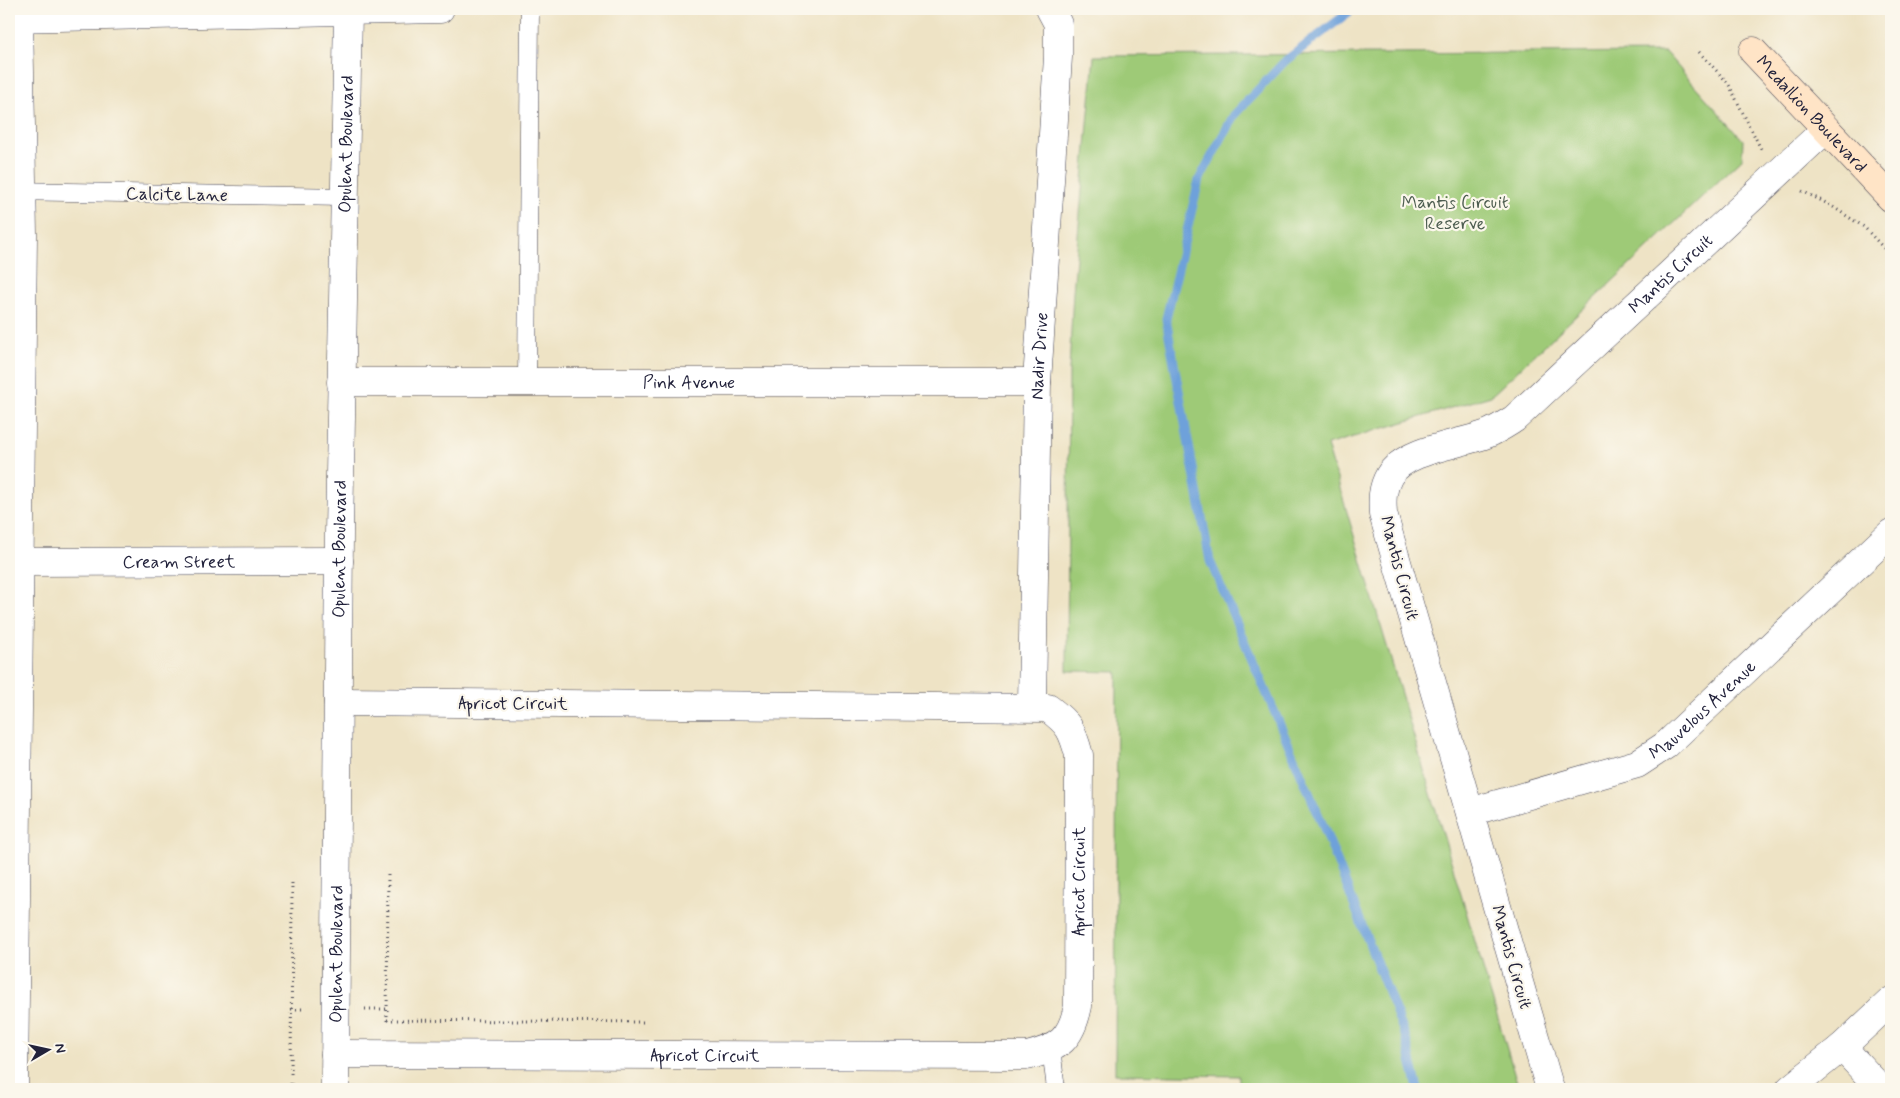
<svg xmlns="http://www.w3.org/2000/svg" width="1900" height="1098" viewBox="0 0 1900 1098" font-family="Mynerve,sans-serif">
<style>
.green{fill:#9eca77;stroke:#607659}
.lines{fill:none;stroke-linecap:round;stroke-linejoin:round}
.stream{stroke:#6ea1da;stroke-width:9}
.lane-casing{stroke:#413f50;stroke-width:19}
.street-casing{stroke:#413f50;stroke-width:29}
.secondary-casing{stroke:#413f50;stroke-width:29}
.path{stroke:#413f50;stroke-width:3;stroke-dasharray:1 4;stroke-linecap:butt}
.lane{stroke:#fff;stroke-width:18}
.street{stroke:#fff;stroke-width:28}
.secondary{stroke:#ffe4c6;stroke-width:28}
.labels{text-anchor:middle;stroke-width:4.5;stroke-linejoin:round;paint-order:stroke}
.street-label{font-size:18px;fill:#22223b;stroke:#fbf7ec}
.park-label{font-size:18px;fill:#4d5d50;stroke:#fbf7ec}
</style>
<rect width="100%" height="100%" fill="#fbf7ec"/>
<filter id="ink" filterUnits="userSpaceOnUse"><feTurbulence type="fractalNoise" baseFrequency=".02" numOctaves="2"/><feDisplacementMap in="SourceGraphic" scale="10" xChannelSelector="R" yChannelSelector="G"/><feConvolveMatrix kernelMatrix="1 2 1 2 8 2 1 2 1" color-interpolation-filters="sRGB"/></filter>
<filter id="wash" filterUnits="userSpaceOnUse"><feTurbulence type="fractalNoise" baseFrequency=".0096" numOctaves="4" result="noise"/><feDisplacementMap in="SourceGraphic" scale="20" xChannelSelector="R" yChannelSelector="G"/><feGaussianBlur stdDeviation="1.12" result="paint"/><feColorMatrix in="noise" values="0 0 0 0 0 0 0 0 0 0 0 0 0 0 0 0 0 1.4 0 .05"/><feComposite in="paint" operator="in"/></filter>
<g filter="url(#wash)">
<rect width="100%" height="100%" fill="#eee3c5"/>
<!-- green -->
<path class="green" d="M1665,52L1743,140L1742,159L1491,396L1327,445L1519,1089H1239V1076L1115,1074L1117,672L1067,671L1069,370L1073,292L1094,56Z"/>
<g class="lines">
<!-- stream -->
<path class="stream" d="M1353,9L1285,61L1234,115L1199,180L1166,319L1210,561L1322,823L1405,1035L1418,1089"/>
</g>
</g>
<g filter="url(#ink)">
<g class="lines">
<defs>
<g id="lane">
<path d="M12,191L345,197"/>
<path d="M527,382L530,9"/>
<path d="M1051,1048L1056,1089"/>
</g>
<g id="street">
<path d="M9,18L440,9"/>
<path id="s1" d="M341,382H1037"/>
<path id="s2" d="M20,562L339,561"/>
<path id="s3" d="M1032,706L1037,382L1058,57V24L1050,9"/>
<path id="s4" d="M1470,812L1637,764L1666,745L1891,533"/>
<path d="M1842,1047L1881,1089"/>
<path id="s5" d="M335,1054L1027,1056C1060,1048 1071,1039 1078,1006L1079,755C1072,729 1069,724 1048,708L338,702"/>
<path d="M14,1089L23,235L19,18"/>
<path id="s6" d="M335,1089L339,534L348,9"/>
<path id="s7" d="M1550,1089L1383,514C1382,500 1382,488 1389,476C1405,449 1459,445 1487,434C1497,430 1506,424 1514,419L1826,129"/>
<path d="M1790,1089L1842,1047L1891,1001"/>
</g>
<g id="secondary">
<path id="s8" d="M1753,51L1891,198"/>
</g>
</defs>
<!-- lane casing -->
<use href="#lane" class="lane-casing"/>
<!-- street casing -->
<use href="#street" class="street-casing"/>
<!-- secondary casing -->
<use href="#secondary" class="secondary-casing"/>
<!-- path -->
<g class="path">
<path d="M1699,52L1728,83L1761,149"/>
<path d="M1802,191L1830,205L1864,227L1891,256"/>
<path d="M291,1009H306"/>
<path d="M365,1009H387"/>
<path d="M387,1020L645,1022"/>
<path d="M387,1021L388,874"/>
<path d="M1079,1087H1228V1089"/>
<path d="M291,1089L292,879"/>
</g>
<!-- lane -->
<use href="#lane" class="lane"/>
<!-- street -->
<use href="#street" class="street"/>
<!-- secondary -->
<use href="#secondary" class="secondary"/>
</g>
</g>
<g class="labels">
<!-- street labels -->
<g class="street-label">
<text dy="6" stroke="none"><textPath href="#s8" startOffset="86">Medallion Boulevard</textPath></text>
<text dy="6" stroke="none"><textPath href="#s6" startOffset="945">Opulent Boulevard</textPath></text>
<text transform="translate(177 194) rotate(1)" y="6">Calcite Lane</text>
<text dy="6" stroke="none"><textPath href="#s7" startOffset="991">Mantis Circuit</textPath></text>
<text dy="6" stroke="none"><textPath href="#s3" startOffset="350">Nadir Drive</textPath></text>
<text dy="6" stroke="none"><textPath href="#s1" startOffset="348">Pink Avenue</textPath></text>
<text dy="6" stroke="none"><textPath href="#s6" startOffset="540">Opulent Boulevard</textPath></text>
<text dy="6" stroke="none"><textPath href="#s2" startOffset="159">Cream Street</textPath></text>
<text transform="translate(1400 568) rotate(75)" y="6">Mantis Circuit</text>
<text x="513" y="709">Apricot Circuit</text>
<text dy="6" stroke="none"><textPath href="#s4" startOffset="259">Mauvelous Avenue</textPath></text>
<text dy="6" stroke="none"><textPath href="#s5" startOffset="894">Apricot Circuit</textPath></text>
<text dy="6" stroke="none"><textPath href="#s6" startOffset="135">Opulent Boulevard</textPath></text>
<text transform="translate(1512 957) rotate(74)" y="6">Mantis Circuit</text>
<text dy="6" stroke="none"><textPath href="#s5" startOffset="370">Apricot Circuit</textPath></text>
</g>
<!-- park labels -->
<g class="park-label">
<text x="1455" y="208">Mantis Circuit<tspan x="1455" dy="21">Reserve</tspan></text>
</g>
</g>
<!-- margin -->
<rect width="1900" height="1098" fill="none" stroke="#fbf7ec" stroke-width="30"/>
<!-- north arrow -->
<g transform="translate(48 1050) rotate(81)" stroke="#fbf7ec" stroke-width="4" paint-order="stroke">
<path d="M0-4L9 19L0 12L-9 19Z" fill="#22223b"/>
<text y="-8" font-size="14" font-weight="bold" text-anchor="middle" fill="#22223b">N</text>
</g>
</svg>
